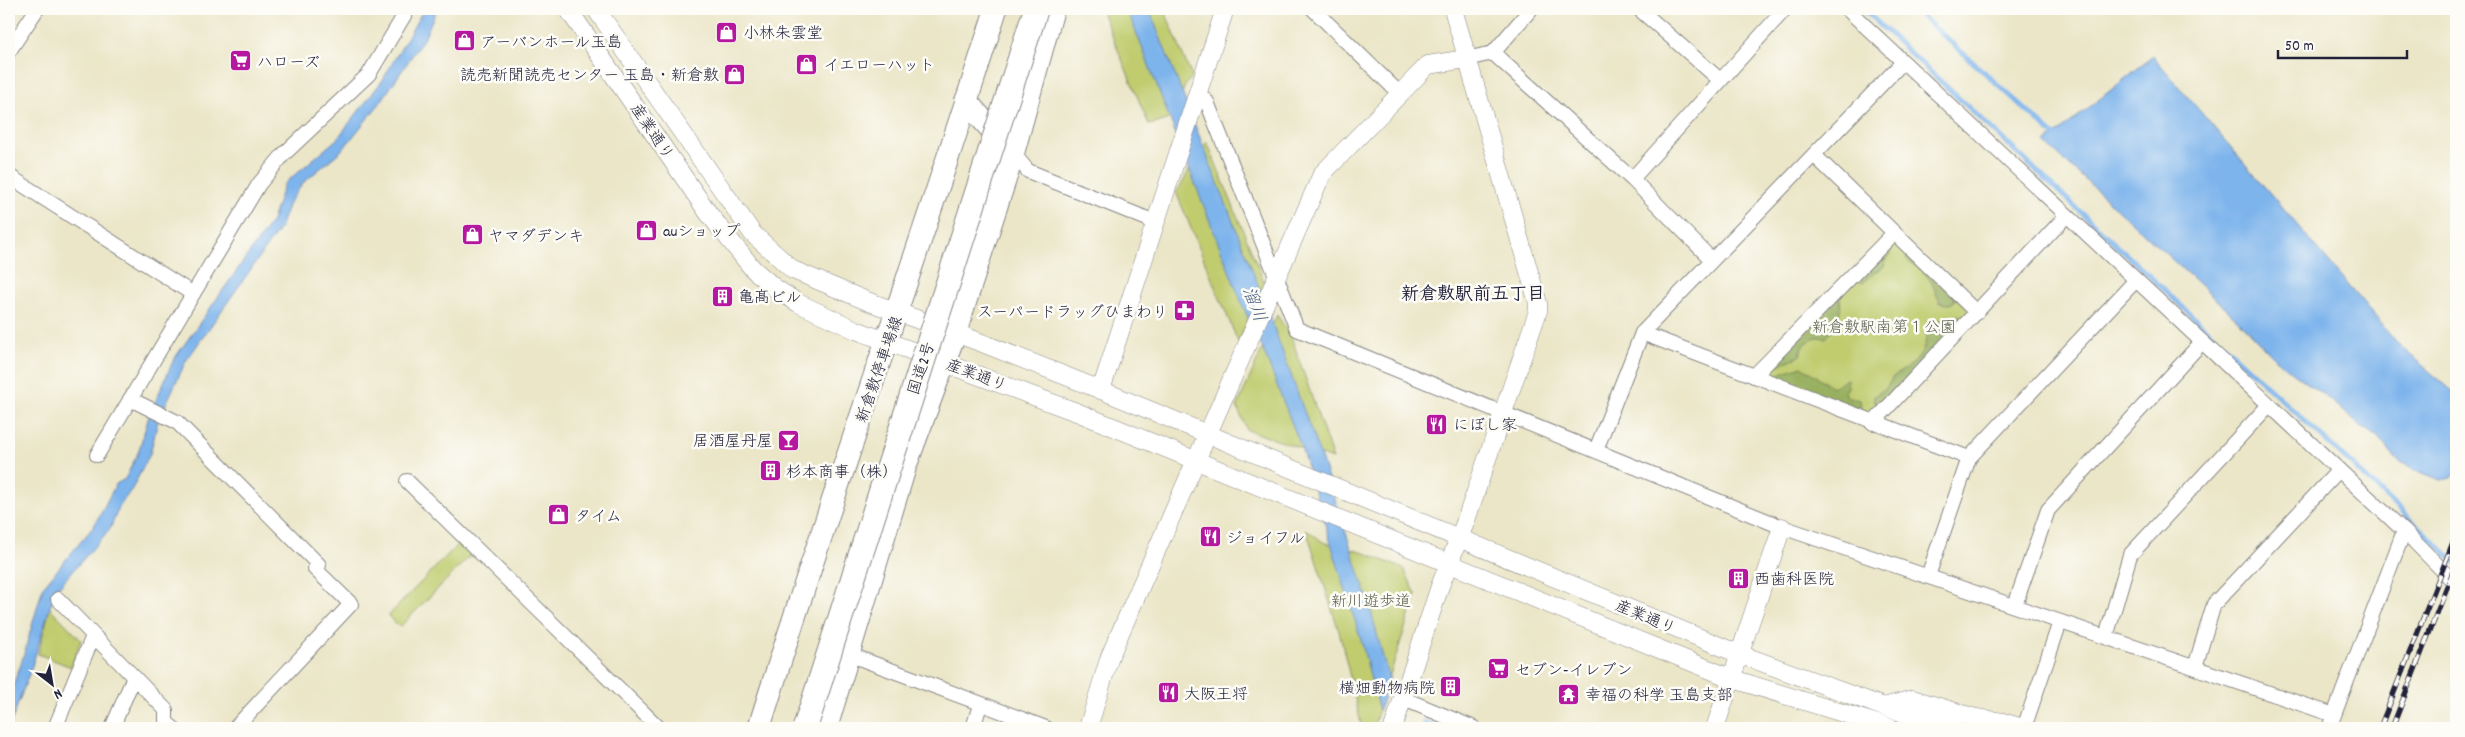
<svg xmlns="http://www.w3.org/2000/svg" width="2465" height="737" viewBox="0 0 2465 737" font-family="Dekko,'Klee One',sans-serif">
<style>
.green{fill:#c0cc6e;stroke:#717754}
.forest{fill:#98b061;stroke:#5d694e}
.water{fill:#7db4ec;stroke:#506b94}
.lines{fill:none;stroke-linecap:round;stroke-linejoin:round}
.stream{stroke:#7db4ec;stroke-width:5}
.minor-casing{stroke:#868482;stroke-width:16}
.tertiary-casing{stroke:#868482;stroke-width:19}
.primary-casing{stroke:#868482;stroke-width:24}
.minor{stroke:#fff;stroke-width:14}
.tertiary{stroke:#fff;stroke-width:18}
.primary{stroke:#fff;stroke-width:22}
.rail-casing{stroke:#22223b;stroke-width:5.5}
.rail{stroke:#fdfcf7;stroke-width:4;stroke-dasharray:11;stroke-linecap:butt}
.trunk-bridge-casing{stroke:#868482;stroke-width:26;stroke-linecap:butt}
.trunk-bridge{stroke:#fff;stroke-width:24}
.labels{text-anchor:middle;stroke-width:5;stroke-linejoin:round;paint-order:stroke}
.poi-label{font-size:16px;fill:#22223b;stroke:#fdfcf7;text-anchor:start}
.street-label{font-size:16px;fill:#22223b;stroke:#fdfcf7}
.park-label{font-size:16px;fill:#595e4d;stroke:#fdfcf7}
.neighbourhood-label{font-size:18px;font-weight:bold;fill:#22223b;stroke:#fdfcf7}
.water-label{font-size:18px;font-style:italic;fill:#465c82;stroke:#fdfcf7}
</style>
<rect width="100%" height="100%" fill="#fdfcf7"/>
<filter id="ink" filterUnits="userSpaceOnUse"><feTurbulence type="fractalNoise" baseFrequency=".02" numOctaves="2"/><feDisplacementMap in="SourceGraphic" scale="10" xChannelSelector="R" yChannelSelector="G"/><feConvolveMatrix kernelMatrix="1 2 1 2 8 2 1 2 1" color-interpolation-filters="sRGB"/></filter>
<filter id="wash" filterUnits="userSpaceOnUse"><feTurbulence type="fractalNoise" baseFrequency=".0096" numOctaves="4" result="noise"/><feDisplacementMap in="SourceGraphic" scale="20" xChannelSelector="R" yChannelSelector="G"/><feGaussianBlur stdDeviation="1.12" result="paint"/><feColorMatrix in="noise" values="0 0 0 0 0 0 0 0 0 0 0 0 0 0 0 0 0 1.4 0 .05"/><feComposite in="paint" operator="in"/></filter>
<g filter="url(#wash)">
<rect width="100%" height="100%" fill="#ebe6c8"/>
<!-- green -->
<g class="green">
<path d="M1101,9H1164L1192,77C1171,98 1192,117 1149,125Z"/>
<path d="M1207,142L1265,284L1238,342L1176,192C1190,176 1190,158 1207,142Z"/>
<path d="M1896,239L1971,311L1874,415L1763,373Z"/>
<path d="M1277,315L1291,336L1333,459L1247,430L1237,407Z"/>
<path d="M1306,529L1323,542L1365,553L1404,569L1416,594L1373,728H1362L1339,631Z"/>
<path d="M460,542L472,554L400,627L388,616Z"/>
<path d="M50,608L81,640L71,667L38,654Z"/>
</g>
<!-- forest -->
<g class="forest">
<path d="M1890,245L1893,247L1884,266L1864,282L1856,281L1840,297C1843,312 1836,327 1826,338L1816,337L1802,346L1800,356L1773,367L1772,365Z"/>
<path d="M1910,253L1955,296L1954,302L1950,304L1940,303C1935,291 1932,279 1922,271C1916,265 1911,265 1906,258Z"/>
<path d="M1947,316H1967L1879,409L1874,400V396L1886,388L1893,377L1915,362L1923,350L1930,325Z"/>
<path d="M1802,366L1832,387L1847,379L1848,387L1845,392L1847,397L1860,400L1861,408L1858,409L1772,376Z"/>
</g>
<!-- water -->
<g class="water">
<path d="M424,9H437L424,38L380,103L343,149L303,183L289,203L280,228L186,361L158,421L150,454L132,489L120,505L110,529L55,591L32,666L9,728V696L21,664L43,587L94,526L116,484L125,479L138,453L149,416L174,359L272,221L284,184L337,139L382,81Z"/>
<path d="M1127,9H1149L1261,292L1320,455L1367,596L1389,680L1379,711L1361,640L1301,447L1262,347L1244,309Z"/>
<path d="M2153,56L2402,348L2456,394V471L2452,478L2441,480L2410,468L2394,457L2377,436L2361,427L2338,406L2275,359L2238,320L2045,143Z"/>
</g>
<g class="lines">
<!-- stream -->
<g class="stream">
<path d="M1863,9L2456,562"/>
<path d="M1914,9L2058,139"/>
<path d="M1424,722L1440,728"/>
</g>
</g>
</g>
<g filter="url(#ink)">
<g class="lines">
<defs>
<g id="minor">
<path d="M1313,9L1400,94"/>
<path d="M1639,9L1720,80"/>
<path d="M1847,9L2404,531L2456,584"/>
<path d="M9,51L37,9"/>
<path d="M1493,53L1632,179L1712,260"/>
<path d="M1466,59L1493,53L1531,9"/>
<path d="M1197,91L1207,102L1297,329L1782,527L2334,715"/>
<path d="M1013,153L1028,171L1155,222"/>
<path d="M1814,155L1976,312"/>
<path d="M9,176L193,294L259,184L283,155L369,74L408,9"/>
<path d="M1632,179L1785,9"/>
<path d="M1642,333L1969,458"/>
<path d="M1754,376L1894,233"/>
<path d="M130,399L177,422L319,565L315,569L351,604L235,728"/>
<path d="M1873,423L2067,215"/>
<path d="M1596,450L1642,333L1903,62"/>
<path d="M97,455L193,294"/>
<path d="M407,481L659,728"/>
<path d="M1928,576L1969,458L2136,280"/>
<path d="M58,599L166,710V722L173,728"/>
<path d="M2015,605L2048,510L2202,342"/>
<path d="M2106,637L2130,555L2269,405"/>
<path d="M848,654L1046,728"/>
<path d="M2195,667L2214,604L2339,470"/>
<path d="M1404,699L1474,728"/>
<path d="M55,728L93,636"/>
<path d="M112,728L134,677"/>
<path d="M973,728L980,705"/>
<path d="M2024,728L2060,622"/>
<path d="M2329,728L2404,531"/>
</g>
<g id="tertiary">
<path d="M568,9L709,214L753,269L775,288L798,303L856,330L1079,413L1733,679L1891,728"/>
<path d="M596,9L753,234L793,270L867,301L977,341L1101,390L1739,654L1884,707L1956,728"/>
<path d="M1101,390L1225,9"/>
<path d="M1884,707L1913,699L1976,718L2003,722L2023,728"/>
<path d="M1088,728L1110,656L1322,174L1428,65L1466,59"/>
<path d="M1393,728L1440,586L1465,523L1538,311V303L1453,9"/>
<path d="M1715,728L1782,527"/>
</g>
<g id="primary">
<path d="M966,101L1007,147"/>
<path d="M759,728C834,487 920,250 996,9"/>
<path d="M826,728L905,467L955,333L1010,164L1053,9"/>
</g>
</defs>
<!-- minor casing -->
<use href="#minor" class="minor-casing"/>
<!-- tertiary casing -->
<use href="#tertiary" class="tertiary-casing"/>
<!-- primary casing -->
<use href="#primary" class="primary-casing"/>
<!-- minor -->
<use href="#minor" class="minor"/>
<!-- tertiary -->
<use href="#tertiary" class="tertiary"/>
<!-- primary -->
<use href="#primary" class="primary"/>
<defs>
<g id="rail">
<path d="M2380,728L2456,535"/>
<path d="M2392,728L2456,564"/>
</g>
</defs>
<!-- rail casing -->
<use href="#rail" class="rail-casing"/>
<!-- rail -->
<use href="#rail" class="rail"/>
<defs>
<path id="trunk-bridge" d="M805,728L1036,9"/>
</defs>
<!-- trunk-bridge casing -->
<use href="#trunk-bridge" class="trunk-bridge-casing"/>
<!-- trunk-bridge -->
<use href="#trunk-bridge" class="trunk-bridge"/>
</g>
</g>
<!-- icons -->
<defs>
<symbol id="shop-square" viewBox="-11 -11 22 22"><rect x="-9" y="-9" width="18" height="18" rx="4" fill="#b5179e" stroke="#fdfcf7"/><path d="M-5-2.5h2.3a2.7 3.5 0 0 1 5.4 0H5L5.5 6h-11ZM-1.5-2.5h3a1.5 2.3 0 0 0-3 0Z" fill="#fff"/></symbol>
<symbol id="supermarket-square" viewBox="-11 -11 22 22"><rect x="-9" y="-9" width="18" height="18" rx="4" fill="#b5179e" stroke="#fdfcf7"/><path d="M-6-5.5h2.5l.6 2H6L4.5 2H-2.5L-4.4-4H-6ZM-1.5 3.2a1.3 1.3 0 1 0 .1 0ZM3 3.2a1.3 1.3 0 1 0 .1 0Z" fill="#fff"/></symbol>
<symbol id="building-square" viewBox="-11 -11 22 22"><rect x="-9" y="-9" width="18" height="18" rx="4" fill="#b5179e" stroke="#fdfcf7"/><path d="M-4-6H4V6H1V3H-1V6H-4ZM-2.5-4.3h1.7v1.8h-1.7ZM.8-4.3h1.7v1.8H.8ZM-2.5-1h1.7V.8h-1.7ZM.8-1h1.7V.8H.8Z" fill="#fff"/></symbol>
<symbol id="pharmacy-square" viewBox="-11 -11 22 22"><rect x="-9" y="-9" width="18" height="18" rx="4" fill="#b5179e" stroke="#fdfcf7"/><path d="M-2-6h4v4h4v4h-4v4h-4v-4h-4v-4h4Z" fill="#fff"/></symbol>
<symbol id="restaurant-square" viewBox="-11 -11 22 22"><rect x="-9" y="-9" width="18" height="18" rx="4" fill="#b5179e" stroke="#fdfcf7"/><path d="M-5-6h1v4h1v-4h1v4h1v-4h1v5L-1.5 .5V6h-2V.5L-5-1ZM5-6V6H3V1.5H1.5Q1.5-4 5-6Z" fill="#fff"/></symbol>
<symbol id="bar-square" viewBox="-11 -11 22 22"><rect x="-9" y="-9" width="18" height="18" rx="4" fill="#b5179e" stroke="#fdfcf7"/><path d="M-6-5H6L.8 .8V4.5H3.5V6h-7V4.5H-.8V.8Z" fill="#fff"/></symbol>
<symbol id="temple-square" viewBox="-11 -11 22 22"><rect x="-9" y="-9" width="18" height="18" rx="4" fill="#b5179e" stroke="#fdfcf7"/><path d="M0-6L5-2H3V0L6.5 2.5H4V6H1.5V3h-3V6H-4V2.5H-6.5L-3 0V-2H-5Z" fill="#fff"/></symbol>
</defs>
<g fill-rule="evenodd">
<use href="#shop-square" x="714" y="20" width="25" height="25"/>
<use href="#shop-square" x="452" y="28" width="25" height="25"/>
<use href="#supermarket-square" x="228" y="48" width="25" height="25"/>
<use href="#shop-square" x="794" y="52" width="25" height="25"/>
<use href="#shop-square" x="722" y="62" width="25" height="25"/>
<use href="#shop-square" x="634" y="218" width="25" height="25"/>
<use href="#shop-square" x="460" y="222" width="25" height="25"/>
<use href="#building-square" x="710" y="284" width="25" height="25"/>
<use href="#pharmacy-square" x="1172" y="298" width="25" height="25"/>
<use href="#restaurant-square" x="1424" y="412" width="25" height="25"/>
<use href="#bar-square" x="776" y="428" width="25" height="25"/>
<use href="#building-square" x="758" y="458" width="25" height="25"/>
<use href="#shop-square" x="546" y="502" width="25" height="25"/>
<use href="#restaurant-square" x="1198" y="524" width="25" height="25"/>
<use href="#building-square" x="1726" y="566" width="25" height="25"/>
<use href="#supermarket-square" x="1486" y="656" width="25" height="25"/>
<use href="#building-square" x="1438" y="674" width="25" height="25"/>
<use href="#restaurant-square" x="1156" y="680" width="25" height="25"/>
<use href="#temple-square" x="1556" y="682" width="25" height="25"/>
</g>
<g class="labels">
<!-- poi labels -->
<g class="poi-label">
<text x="743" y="38">小林朱雲堂</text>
<text x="480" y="47">アーバンホール玉島</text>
<text x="257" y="67">ハローズ</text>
<text x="823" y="70">イエローハット</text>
<text x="719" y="80" text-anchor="end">読売新聞読売センター 玉島・新倉敷</text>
<text x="663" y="236">auショップ</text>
<text x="488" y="241">ヤマダデンキ</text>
<text x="738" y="302">亀髙ビル</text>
<text x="1168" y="317" text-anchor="end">スーパードラッグひまわり</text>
<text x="1453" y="430">にぼし家</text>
<text x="773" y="446" text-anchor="end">居酒屋丹屋</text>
<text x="786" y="477">杉本商事（株）</text>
<text x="575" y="521">タイム</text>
<text x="1226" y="543">ジョイフル</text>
<text x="1754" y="584">西歯科医院</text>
<text x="1515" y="675">セブン-イレブン</text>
<text x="1435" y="693" text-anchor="end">横畑動物病院</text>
<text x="1184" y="699">大阪王将</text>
<text x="1585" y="700">幸福の科学 玉島支部</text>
</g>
<!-- street labels -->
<g class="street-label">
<text transform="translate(653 131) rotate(56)" y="6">産業通り</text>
<text transform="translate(920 368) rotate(-72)" y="6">国道2号</text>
<text transform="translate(878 369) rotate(-71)" y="6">新倉敷停車場線</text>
<text transform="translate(977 374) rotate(21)" y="6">産業通り</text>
<text transform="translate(1646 616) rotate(23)" y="6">産業通り</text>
</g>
<!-- park labels -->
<g class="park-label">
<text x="1884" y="332">新倉敷駅南第１公園</text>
<text x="1371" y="606">新川遊歩道</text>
</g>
<!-- neighbourhood labels -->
<g class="neighbourhood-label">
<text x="1473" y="299">新倉敷駅前五丁目</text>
</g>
<!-- water labels -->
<g class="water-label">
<text transform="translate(1255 304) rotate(69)" y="6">溜川</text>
</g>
</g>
<!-- margin -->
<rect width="2465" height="737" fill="none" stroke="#fdfcf7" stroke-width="30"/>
<!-- north arrow -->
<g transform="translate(52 684) rotate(149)" stroke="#fdfcf7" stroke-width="4" paint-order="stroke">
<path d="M0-4L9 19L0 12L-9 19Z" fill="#22223b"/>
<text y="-8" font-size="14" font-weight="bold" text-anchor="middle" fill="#22223b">N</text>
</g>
<!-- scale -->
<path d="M2278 50v8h129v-8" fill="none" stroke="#22223b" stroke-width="2.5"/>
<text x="2285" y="50" font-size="15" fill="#22223b" stroke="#fdfcf7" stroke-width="4" paint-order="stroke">50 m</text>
</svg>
